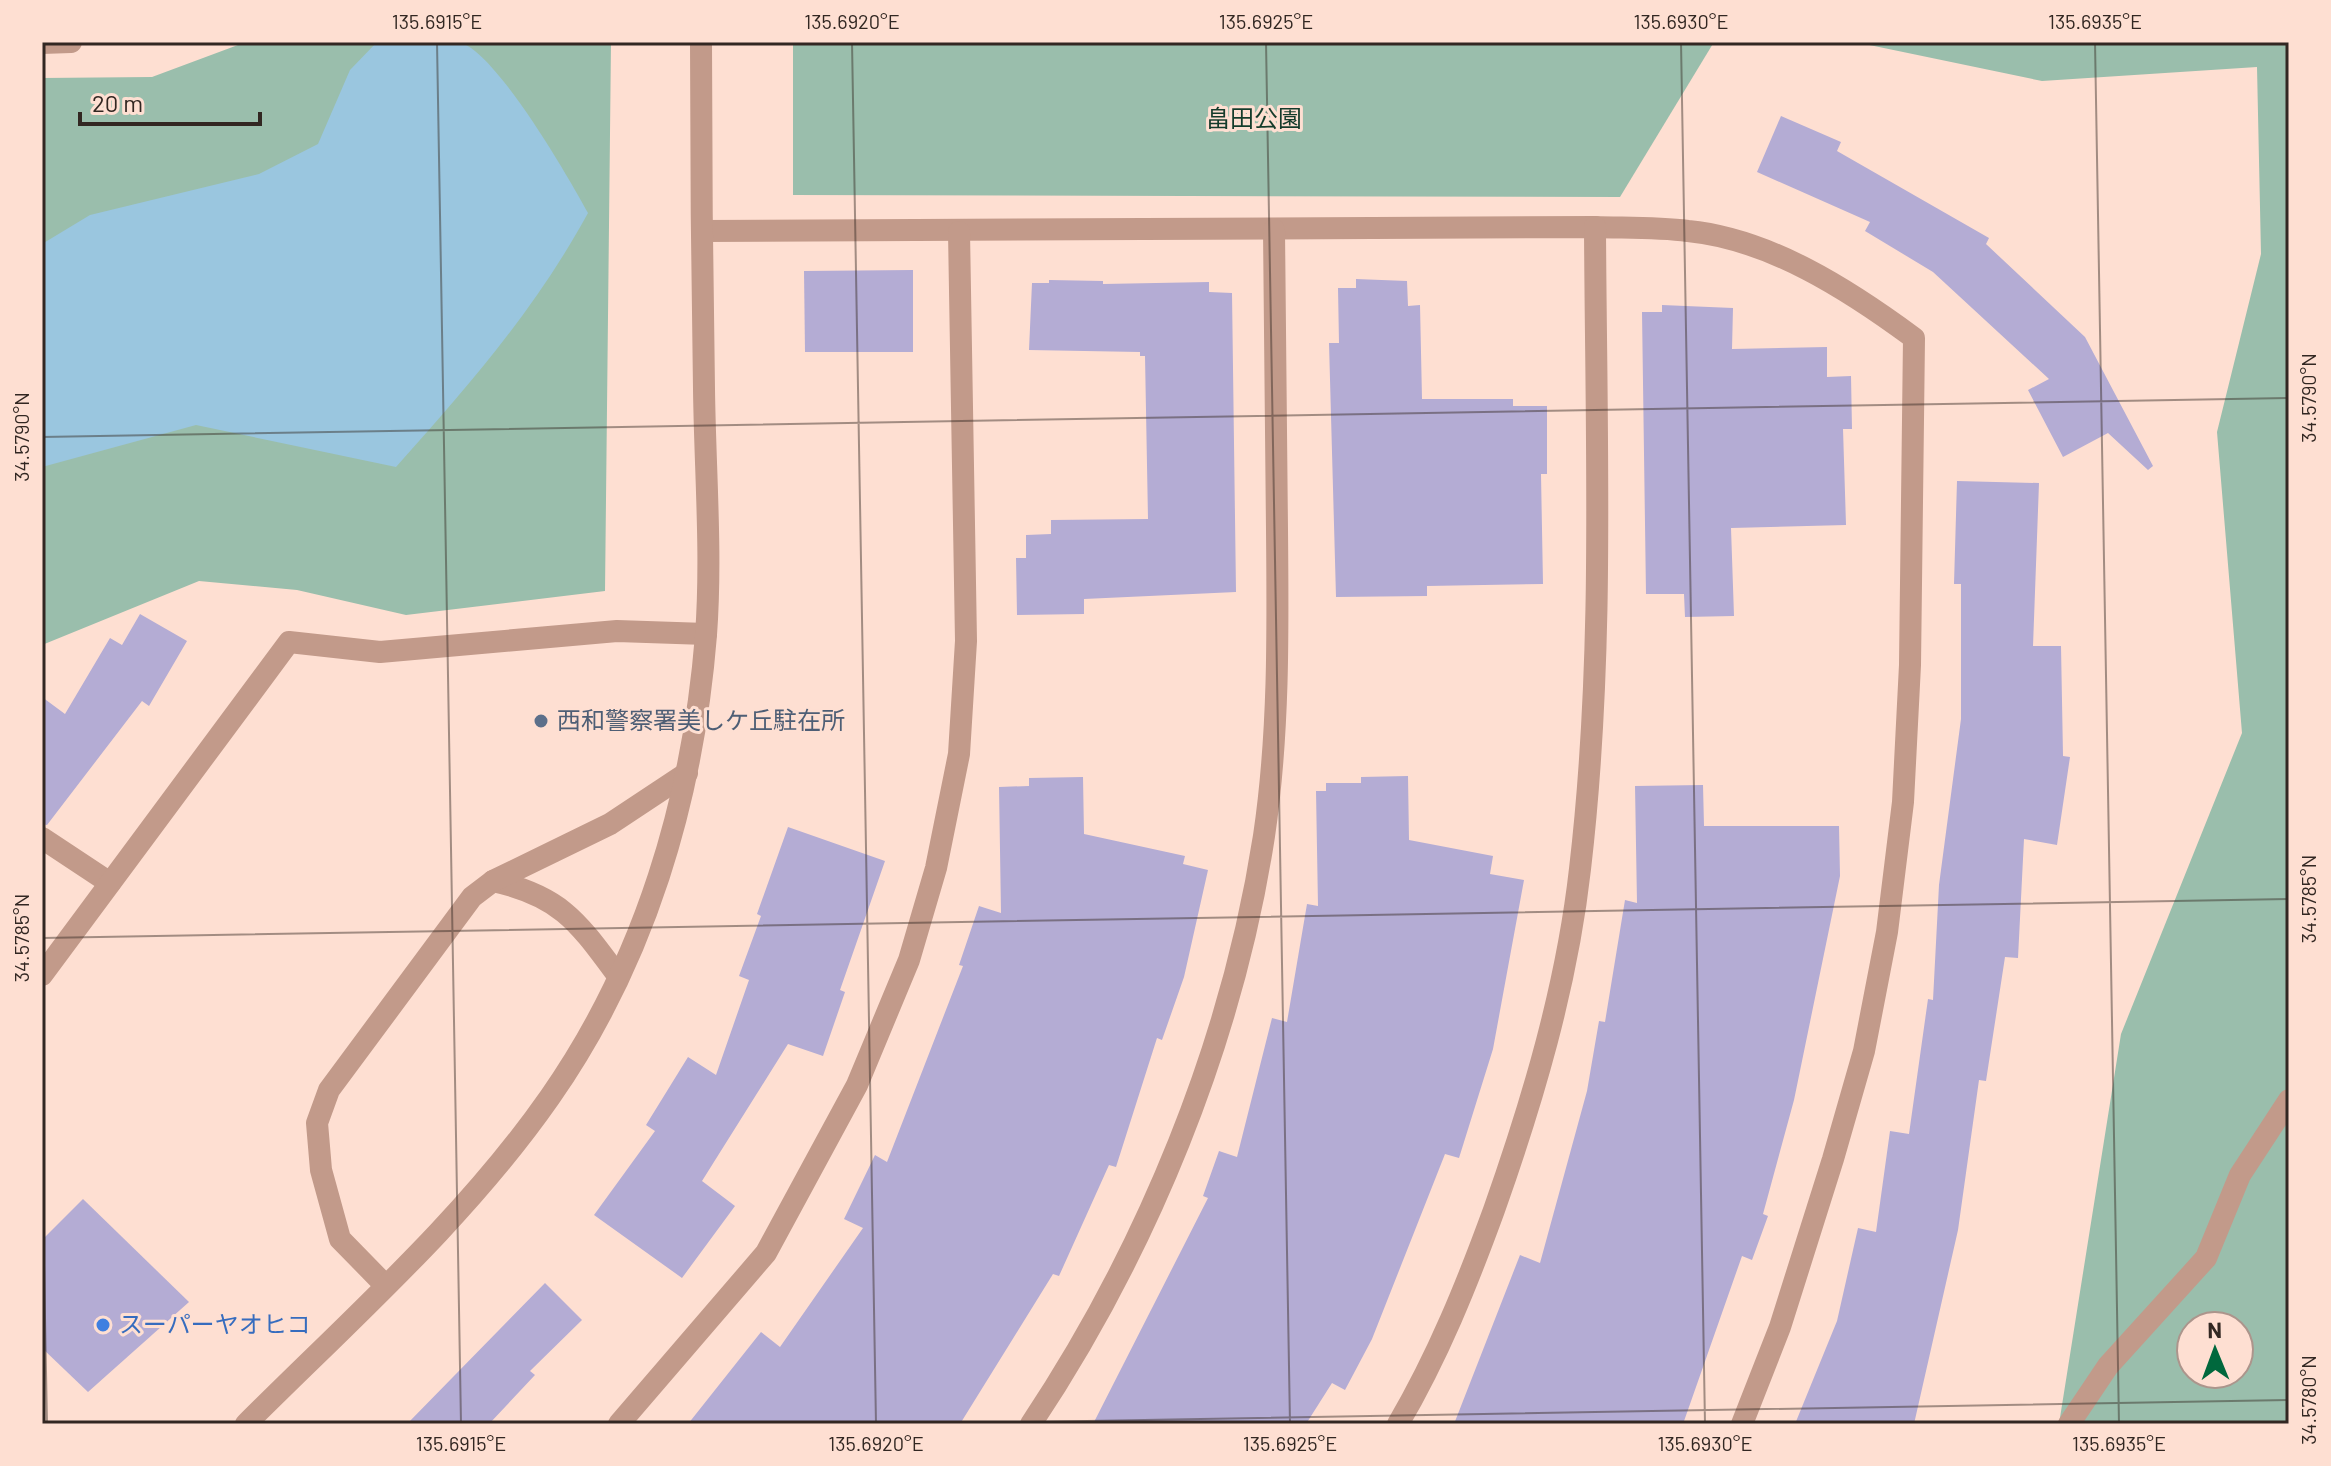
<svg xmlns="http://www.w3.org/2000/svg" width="2331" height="1466" viewBox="0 0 2331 1466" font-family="Barlow,'Noto Sans JP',sans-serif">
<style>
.green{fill:#9abeac;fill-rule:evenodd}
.water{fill:#9ac6df}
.building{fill:#b4acd4}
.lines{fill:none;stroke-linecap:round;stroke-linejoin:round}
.minor{stroke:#c29a8a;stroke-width:22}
.tertiary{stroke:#c29a8a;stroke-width:22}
.ticks{fill:none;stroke:#322722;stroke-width:2;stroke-opacity:0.45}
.service-dot{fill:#5c6f8a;stroke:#fedfd2;stroke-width:3}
.shop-dot{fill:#3f7fe0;stroke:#fedfd2;stroke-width:3}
.labels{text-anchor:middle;stroke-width:6;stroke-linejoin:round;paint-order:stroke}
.park-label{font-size:24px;fill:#143b2b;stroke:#fedfd2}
.service-label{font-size:24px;fill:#4e5e75;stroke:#fedfd2;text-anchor:start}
.shop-label{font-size:24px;fill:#366cbe;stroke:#fedfd2;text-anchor:start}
.neatline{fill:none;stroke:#322722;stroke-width:3}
.ticks-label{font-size:20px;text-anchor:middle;fill:#322722}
</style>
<rect width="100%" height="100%" fill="#fedfd2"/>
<!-- green -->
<g class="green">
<path d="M246,42H611L605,591L406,615L297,590L199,581L42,645V78L152,77Z"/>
<path d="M793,42H1714L1620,197L793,195Z"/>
<path d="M1855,42H2289V1424H2059L2121,1034L2242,733L2217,432L2261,254L2257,67L2042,81ZM2191,1326H2239V1374H2191Z"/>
</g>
<!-- water -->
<path class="water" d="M377,42C403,42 433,38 458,42C494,48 569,178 588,213C535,310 469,385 396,467L196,425L42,467V244L90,215L259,174L318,144L350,70Z"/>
<!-- building -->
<g class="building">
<path d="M1781,116L1841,142L1837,151L1989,238L1986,244L2085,337L2153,466L2148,470L2108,433L2063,457L2028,390L2049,379L1933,272L1865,231L1870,222L1757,172Z"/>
<path d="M913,270V352H805L804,271Z"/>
<path d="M1356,279L1407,281L1408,306L1420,305L1422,399H1513V406H1547V474H1541L1543,584L1427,586V596L1336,597L1329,343H1339L1338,288H1356Z"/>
<path d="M1049,280L1103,281V284L1209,282V292L1232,293L1236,592L1084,599V614L1017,615L1016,558H1026V535L1051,534V520L1148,519L1145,356H1140V352L1029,350L1032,283H1049Z"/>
<path d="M1662,305L1733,308L1732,349L1827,347V377L1851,376L1852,429H1843L1846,525L1731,528L1734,616L1685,617L1684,594H1646L1642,312H1662Z"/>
<path d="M1957,481L2039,483L2033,646H2061L2063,756L2070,757L2057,845L2024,839L2018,958L2005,957L1986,1081L1979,1080L1958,1230L1914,1424H1795L1837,1321L1858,1228L1876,1232L1890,1131L1909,1134L1928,999L1933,1000L1939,885L1961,719V584H1954Z"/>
<path d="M140,614L187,641L149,706L142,701L47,825L42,824V697L65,714L110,638L122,645Z"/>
<path d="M1408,776L1409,840L1493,856L1490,874L1524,880L1493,1049L1459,1158L1445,1154L1372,1339L1345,1390L1332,1383L1306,1424H1093L1208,1198L1203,1196L1219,1151L1237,1157L1272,1018L1287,1022L1307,904L1318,906L1316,791H1326V783H1361V777Z"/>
<path d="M1083,777L1084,834L1185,856L1183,864L1208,870L1184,977L1162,1040L1157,1038L1116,1167L1109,1165L1059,1276L1053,1274L960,1424H688L761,1332L780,1347L863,1228L844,1219L875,1155L887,1162L963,966L959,965L979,906L1001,913L999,787L1029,786V778Z"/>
<path d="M1703,785L1704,826H1839L1840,876L1794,1100L1763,1214L1768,1216L1752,1260L1742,1256L1683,1424H1454L1520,1255L1540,1263L1587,1091L1599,1021L1605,1022L1625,900L1637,903L1635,786Z"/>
<path d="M788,827L885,861L840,990L845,992L823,1056L788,1044L702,1181L735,1206L682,1278L594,1215L655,1131L646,1125L688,1057L716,1075L749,980L739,976L761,916L757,914Z"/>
<path d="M83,1199L189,1302L88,1392L42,1348V1240Z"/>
<path d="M545,1283L582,1320L530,1371L535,1375L489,1424H407Z"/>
</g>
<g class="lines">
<!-- minor -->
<g class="minor">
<path d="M42,43L71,42"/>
<path d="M702,231L1595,227C1626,228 1657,227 1688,231C1770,239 1849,290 1914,338L1910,665L1903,802L1887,932L1864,1051L1833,1159L1780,1327L1742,1424"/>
<path d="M42,838L110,883"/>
<path d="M493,881C561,896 578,922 618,976"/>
<path d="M42,975L289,642L380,652L617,631L706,634"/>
<path d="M385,1285L340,1239L321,1170L317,1123L329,1090L472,897L493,881L610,824L687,773"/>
<path d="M619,1424L766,1253L857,1085L909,960L936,868L959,754L966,641L959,232"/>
<path d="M1031,1424C1147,1250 1232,1043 1264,836C1279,735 1278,632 1277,530C1276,430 1275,330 1274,230"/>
<path d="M1398,1424C1438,1356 1467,1284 1494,1210C1533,1100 1567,985 1580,869C1605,656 1596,441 1595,227"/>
<path d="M2069,1424L2108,1366L2206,1258L2240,1175L2289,1100"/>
</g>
<!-- tertiary -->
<path class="tertiary" d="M246,1424C351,1319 465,1219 550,1097C645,961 693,799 706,635C712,554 705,470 704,389C702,273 701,158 701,42"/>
</g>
<!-- ticks -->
<path class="ticks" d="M437,42L461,1424M852,42L876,1424M1266,42L1290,1424M1681,42L1705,1424M2095,42L2119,1424M42,437L2289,398M42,938L2289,899M42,1159L47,1424M911,1424L2289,1400"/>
<!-- markers -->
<circle class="service-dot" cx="541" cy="721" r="8"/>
<circle class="shop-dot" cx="103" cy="1325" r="8"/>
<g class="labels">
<!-- park labels -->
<g class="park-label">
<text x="1254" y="127">畠田公園</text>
</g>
<!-- service labels -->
<g class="service-label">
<text x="557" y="729">西和警察署美しケ丘駐在所</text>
</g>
<!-- shop labels -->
<g class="shop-label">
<text x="119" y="1333">スーパーヤオヒコ</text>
</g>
</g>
<!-- border -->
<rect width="2331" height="1466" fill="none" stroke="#fedfd2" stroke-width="88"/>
<!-- north arrow -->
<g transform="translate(2215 1350) rotate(359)"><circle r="38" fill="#fedfd2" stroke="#ac958c" stroke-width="2"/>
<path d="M0-6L14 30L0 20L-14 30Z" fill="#00683d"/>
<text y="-12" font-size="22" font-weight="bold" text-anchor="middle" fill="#322722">N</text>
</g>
<!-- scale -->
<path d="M80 112v12h180v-12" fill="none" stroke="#322722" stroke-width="4"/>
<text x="92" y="112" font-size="24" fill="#322722" stroke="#fedfd2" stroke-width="6" paint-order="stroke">20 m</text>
<rect x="44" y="44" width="2243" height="1378" class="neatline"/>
<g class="ticks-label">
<text x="437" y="29">135.6915°E</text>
<text x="852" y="29">135.6920°E</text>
<text x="1266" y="29">135.6925°E</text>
<text x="1681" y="29">135.6930°E</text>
<text x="2095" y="29">135.6935°E</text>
<text transform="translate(2309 398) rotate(-90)" y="7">34.5790°N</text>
<text transform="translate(22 437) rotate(-90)" y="7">34.5790°N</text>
<text transform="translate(2309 899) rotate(-90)" y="7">34.5785°N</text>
<text transform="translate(22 938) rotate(-90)" y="7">34.5785°N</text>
<text transform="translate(2309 1400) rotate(-90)" y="7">34.5780°N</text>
<text x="461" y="1451">135.6915°E</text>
<text x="876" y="1451">135.6920°E</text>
<text x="1290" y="1451">135.6925°E</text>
<text x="1705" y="1451">135.6930°E</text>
<text x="2119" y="1451">135.6935°E</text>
</g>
</svg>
